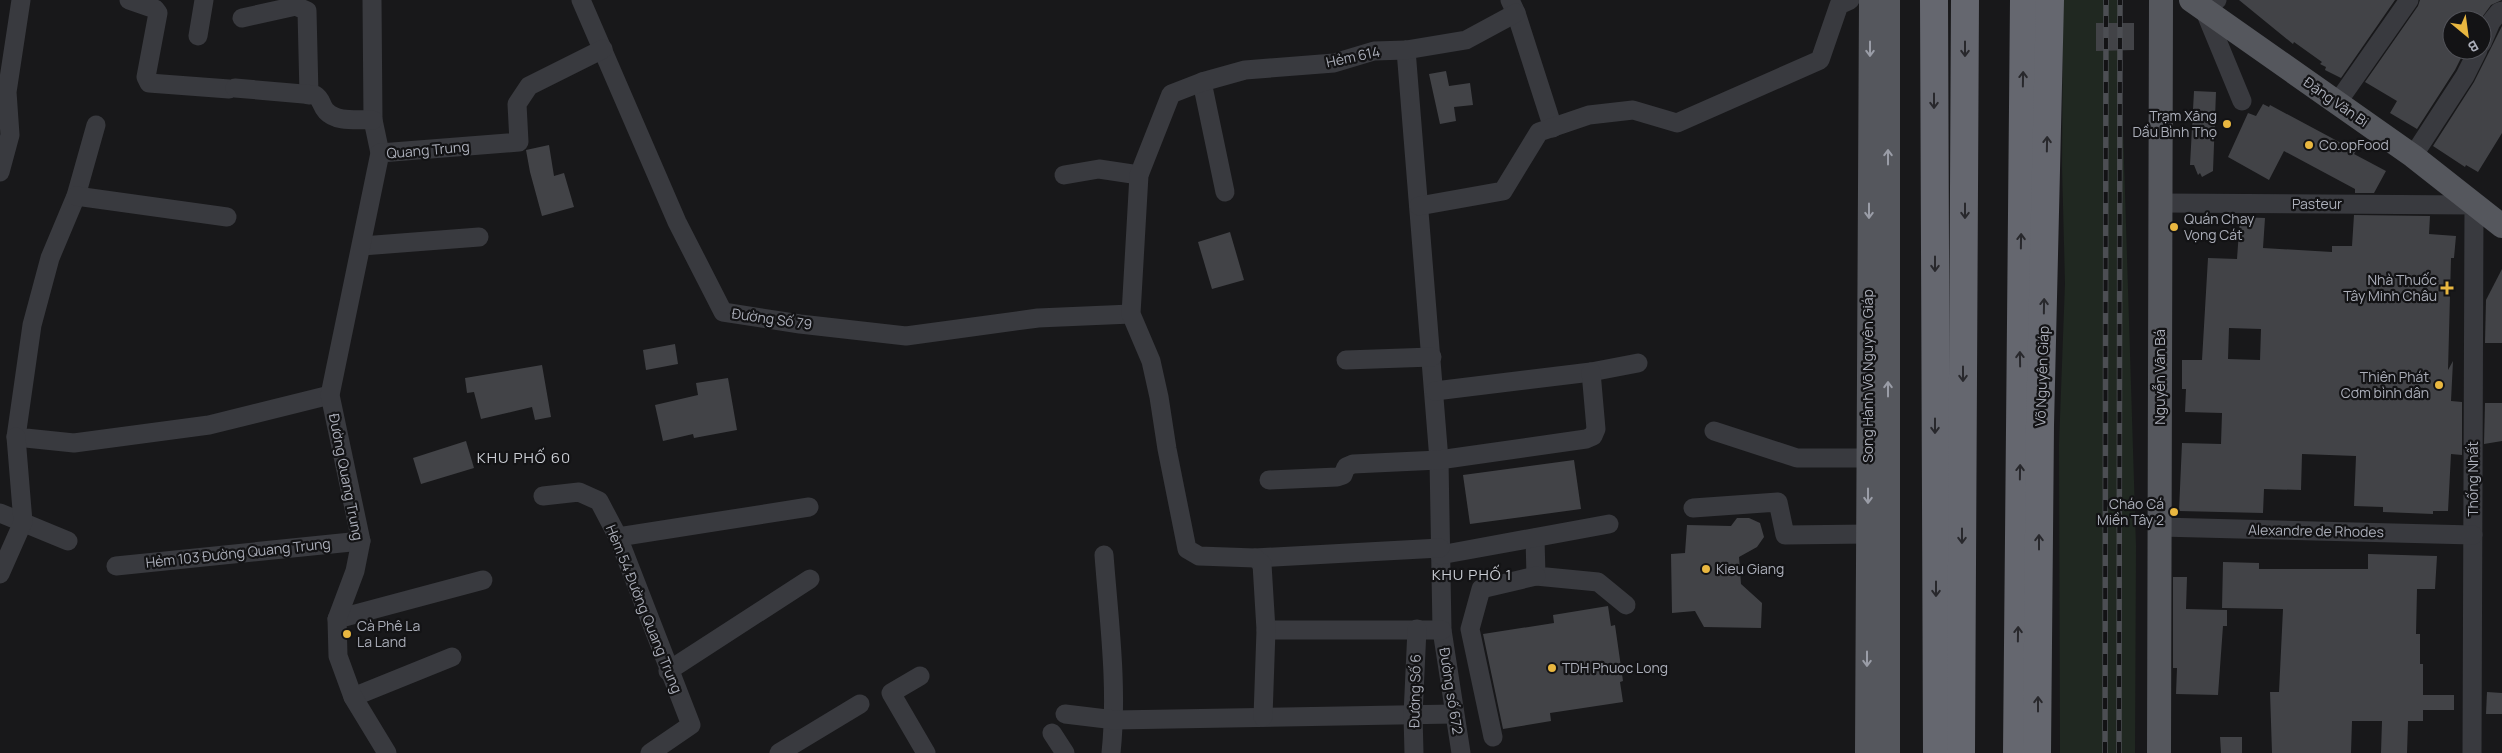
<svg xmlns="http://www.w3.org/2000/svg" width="2502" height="753" viewBox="0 0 2502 753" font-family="Manrope,sans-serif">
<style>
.green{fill:#202821}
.building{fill:#424347;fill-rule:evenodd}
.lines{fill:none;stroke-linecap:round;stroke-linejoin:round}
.minor{stroke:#393a3f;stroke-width:19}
.major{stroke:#55575d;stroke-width:24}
.highway{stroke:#65676f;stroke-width:28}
.rail-casing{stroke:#4c4e53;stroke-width:5.5}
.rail{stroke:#131315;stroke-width:4;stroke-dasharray:11;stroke-linecap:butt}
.oneway{stroke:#9a9da7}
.oneway2{stroke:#28282c}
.poi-dot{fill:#e9b740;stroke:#131315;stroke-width:2}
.labels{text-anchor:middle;stroke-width:4.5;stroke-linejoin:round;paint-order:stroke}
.street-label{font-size:14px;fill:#abaeb9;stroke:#131315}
.poi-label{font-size:14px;fill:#abaeb9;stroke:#131315;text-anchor:start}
.neighbourhood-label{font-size:15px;letter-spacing:1px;fill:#cbced5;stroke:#131315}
</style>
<rect width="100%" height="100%" fill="#18181a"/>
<!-- green -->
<path class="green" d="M2063,0H2119L2136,546L2135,753H2060L2059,445L2065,283L2062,166Z"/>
<!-- building -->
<g class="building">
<path d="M2239,0H2395L2341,78L2325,70L2326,67L2320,64L2322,62L2294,42L2293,44Z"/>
<path d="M2420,0H2502L2491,5L2480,20H2452V50H2465L2455,70L2417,129L2390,113L2397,101L2365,82L2418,6Z"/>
<path d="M2096,23H2134V50L2096,51Z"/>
<path d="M2502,26V133L2478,172L2466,165L2465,167L2433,146L2474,82Z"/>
<path d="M1446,71L1449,86L1470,83L1473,105L1454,107L1456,121L1440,124L1429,74Z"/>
<path d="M2194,91L2216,92L2213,171L2202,177L2200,173L2198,175L2194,165H2190Z"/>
<path d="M2263,104L2269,107L2270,105L2356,151L2354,154L2386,171L2374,193H2355V189L2284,151L2269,180L2228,157L2248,113L2256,116Z"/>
<path d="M549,145L554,176L564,173L574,207L542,216L530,172L526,150Z"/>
<path d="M2354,215L2430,216L2429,234L2456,236L2454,258H2451L2448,370L2453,361L2451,401L2462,402V455L2451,454L2448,511H2433V514L2383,512V507L2354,506L2356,456L2302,454L2301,490L2264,489L2263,513L2179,511L2182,443L2221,444L2222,413L2185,412L2186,389H2182V360H2202L2208,258L2237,259L2240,217L2265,218L2263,248L2332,252V246H2352ZM2229,328L2261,329L2260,360L2228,359Z"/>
<path d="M1230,232L1244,280L1212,289L1198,242Z"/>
<path d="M2502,269V343H2485L2486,300Z"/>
<path d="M675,344L678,364L646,370L643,350Z"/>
<path d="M542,365L551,417L535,420L532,407L481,419L474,392L467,393L465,378Z"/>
<path d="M728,378L737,430L694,438L693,434L663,441L655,405L698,395L696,383Z"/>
<path d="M2485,403H2502V441L2484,444Z"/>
<path d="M466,441L474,468L421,484L413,458Z"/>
<path d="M1574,460L1581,509L1470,524L1463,475Z"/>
<path d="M1737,518H1749L1760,523L1764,537L1757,547L1739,557L1741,584L1762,603L1761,628L1704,627L1695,611L1672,613L1671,554L1685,553L1687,525L1731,526Z"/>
<path d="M2368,554L2437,556L2435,589H2417L2416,634H2420V664H2423V695H2454V710H2423V721H2408L2407,753H2381L2382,721H2352L2351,753H2272L2270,692H2279L2283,609L2222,608L2223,562L2259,563V569H2368Z"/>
<path d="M2173,577H2187L2186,609L2227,610V626H2223L2218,695L2176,694L2177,668H2173Z"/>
<path d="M1608,606L1611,626L1615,625L1623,681L1620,682L1623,702L1550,713L1551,721L1503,729L1483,634L1554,623L1553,615Z"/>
<path d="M2487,692L2502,693V714H2486Z"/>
<path d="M2220,737H2242V753H2221Z"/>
</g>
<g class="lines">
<!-- minor -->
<g class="minor">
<path d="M129,0L155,9L158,13L146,77L149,83L229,89"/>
<path d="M372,0L373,120L380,153"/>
<path d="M581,0L677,222L723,312L800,324L906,336L1038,318L1131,314"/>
<path d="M1510,0L1516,13L1553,128"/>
<path d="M2217,0L2204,9L2242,101"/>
<path d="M242,18L296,6L307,11L309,95"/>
<path d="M198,36L204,0"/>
<path d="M2482,43L2491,22L2499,12L2502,11"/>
<path d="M1406,50L1439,460L1442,630L1461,753"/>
<path d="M1202,82L1225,192"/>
<path d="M235,88L315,95C322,99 321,106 326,111C337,123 358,119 373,120"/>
<path d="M2337,103L2409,0"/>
<path d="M96,125L76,196L50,258L32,325L16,437L74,443L209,425L330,395"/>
<path d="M2413,156L2465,76L2478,50"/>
<path d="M0,172L10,135L7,92L21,0"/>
<path d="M1064,175L1099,169L1139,175"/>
<path d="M76,196L227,217"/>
<path d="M2161,203L2474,205L2472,753"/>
<path d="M1419,206L1503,191L1539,132L1589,115L1633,110L1677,123L1820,60L1839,5L1850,0"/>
<path d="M362,246L479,237"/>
<path d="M1346,360L1432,357"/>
<path d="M1435,391L1591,372L1638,363"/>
<path d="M1714,431L1797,458H1868"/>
<path d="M1269,480L1337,477L1343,475L1346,467L1353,464L1439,460L1586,439L1593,436L1596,429L1591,372"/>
<path d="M543,496L579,492L599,501L618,537L691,725L650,753"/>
<path d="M1693,508L1778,502L1785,535L1868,534"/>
<path d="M0,513L68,541"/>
<path d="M2160,527L2473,535"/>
<path d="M618,537L809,507"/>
<path d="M1535,538L1536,576L1598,582L1626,605"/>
<path d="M1104,555C1109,621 1118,687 1111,753"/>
<path d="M1440,555L1609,524"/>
<path d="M1255,558L1440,548"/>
<path d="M116,566L361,541"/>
<path d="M0,574L23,522L16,437"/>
<path d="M337,619L483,580"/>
<path d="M1266,630H1442"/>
<path d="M668,671L810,579"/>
<path d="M920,676L891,693L926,753"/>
<path d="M353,697L452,657"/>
<path d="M1065,714L1115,720L1454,714"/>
<path d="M1263,717L1266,630L1262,564L1255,558L1199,556L1187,549L1167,449L1159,397L1151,361L1131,314L1139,175L1171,94L1202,82L1245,70L1334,63L1374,51L1406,50L1466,40L1516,13"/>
<path d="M1052,733L1065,753"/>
<path d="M1493,737L1470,629L1481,589L1536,576"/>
<path d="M387,753L353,697L338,656L337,619L355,571L361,541L330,395L380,153L519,142L517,104L529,86L603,49"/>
<path d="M779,753L860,704"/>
<path d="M1414,753L1413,715L1417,629"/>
</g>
<!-- major -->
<g class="major">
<path d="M2191,0L2413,156L2502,226"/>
<path d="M1867,753L1871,0"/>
<path d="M1888,753V0"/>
<path d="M2159,753L2161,0"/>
</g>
<!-- highway -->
<g class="highway">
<path d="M1934,0L1937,753"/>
<path d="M1961,753L1965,0"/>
<path d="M2017,753L2024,0"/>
<path d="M2037,753L2040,425L2050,0"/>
</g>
<defs>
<g id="rail">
<path d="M2105,753L2106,0"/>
<path d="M2119,753L2120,0"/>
</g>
</defs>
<!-- rail casing -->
<use href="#rail" class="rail-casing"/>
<!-- rail -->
<use href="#rail" class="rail"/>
</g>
<!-- one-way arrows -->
<defs><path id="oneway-shaft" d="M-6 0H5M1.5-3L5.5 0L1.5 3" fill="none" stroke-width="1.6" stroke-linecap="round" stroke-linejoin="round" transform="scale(1.25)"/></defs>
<g class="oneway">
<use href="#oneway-shaft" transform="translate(1870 49) rotate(90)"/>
<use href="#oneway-shaft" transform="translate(1888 157) rotate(-90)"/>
<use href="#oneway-shaft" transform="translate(1869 211) rotate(90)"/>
<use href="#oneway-shaft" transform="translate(1888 389) rotate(-90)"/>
<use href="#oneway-shaft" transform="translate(1868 496) rotate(90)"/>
<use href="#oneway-shaft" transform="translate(1867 659) rotate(90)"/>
</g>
<g class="oneway2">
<use href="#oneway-shaft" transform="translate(1965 49) rotate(90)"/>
<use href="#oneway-shaft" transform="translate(2023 79) rotate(-89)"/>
<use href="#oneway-shaft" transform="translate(1934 101) rotate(90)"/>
<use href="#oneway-shaft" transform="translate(2047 144) rotate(-89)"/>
<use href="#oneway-shaft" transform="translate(1965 211) rotate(90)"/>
<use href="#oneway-shaft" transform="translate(2021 241) rotate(-89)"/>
<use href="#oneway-shaft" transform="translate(1935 264) rotate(90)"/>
<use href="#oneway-shaft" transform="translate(2044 306) rotate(-89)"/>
<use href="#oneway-shaft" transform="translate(2020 359) rotate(-91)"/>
<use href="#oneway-shaft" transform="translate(1963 374) rotate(90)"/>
<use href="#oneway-shaft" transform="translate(1935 426) rotate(90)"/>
<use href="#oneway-shaft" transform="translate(2020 472) rotate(-89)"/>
<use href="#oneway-shaft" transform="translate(1962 536) rotate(90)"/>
<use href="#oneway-shaft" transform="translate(2039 542) rotate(-90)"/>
<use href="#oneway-shaft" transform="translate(1936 589) rotate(90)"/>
<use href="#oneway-shaft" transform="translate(2018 634) rotate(-89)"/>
<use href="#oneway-shaft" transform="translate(2038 704) rotate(-90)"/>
</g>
<!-- markers -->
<g class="poi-dot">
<circle cx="2227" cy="124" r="5"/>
<circle cx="2309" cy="145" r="5"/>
<circle cx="2174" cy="227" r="5"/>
<path d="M2444.5 280.5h5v5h5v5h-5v5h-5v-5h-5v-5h5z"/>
<circle cx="2439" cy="385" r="5"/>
<circle cx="2174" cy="512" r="5"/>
<circle cx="1706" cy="569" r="5"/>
<circle cx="347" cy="634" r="5"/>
<circle cx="1552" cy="668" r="5"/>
</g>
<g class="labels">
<!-- street labels -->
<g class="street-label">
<text transform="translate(1353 57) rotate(-12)" y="5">Hẻm 614</text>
<text transform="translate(2336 102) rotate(35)" y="5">Đặng Văn Bi</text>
<text transform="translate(428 150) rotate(-5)" y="5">Quang Trung</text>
<text x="2317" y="209">Pasteur</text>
<text transform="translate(772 319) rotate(8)" y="5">Đường Số 79</text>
<text transform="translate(1868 376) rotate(-90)" y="5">Song Hành Võ Nguyên Giáp</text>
<text transform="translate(2042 376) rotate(-88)" y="5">Võ Nguyên Giáp</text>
<text transform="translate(2160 377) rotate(-90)" y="5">Nguyễn Văn Bá</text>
<text transform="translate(346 477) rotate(79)" y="5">Đường Quang Trung</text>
<text transform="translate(2473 479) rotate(-90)" y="5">Thống Nhất</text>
<text transform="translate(2316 531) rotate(1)" y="5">Alexandre de Rhodes</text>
<text transform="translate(238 553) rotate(-6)" y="5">Hẻm 103 Đường Quang Trung</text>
<text transform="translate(644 609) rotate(68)" y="5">Hẻm 54 Đường Quang Trung</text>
<text transform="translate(1415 691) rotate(-89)" y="5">Đường Số 6</text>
<text transform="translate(1451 691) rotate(81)" y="5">Đường số 672</text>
</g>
<!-- poi labels -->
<g class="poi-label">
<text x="2217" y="121" text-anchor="end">Trạm Xăng<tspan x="2217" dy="16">Dầu Bình Thọ</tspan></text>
<text x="2319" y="150">Co.opFood</text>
<text x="2184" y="224">Quán Chay<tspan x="2184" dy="16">Vọng Cát</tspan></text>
<text x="2437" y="285" text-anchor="end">Nhà Thuốc<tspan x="2437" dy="16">Tây Minh Châu</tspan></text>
<text x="2429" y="382" text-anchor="end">Thiên Phát<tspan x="2429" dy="16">Cơm bình dân</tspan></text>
<text x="2164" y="509" text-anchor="end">Cháo Cá<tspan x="2164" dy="16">Miền Tây 2</tspan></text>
<text x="1716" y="574">Kieu Giang</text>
<text x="357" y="631">Cà Phê La<tspan x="357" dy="16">La Land</tspan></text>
<text x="1562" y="673">TDH Phuoc Long</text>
</g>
<!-- neighbourhood labels -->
<g class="neighbourhood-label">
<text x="524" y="463">KHU PHỐ 60</text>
<text x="1472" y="580">KHU PHỐ 1</text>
</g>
</g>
<!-- north arrow -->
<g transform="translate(2467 35) rotate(151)"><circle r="24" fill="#131315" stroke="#505157"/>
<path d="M0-4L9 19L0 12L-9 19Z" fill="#e9b740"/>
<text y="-8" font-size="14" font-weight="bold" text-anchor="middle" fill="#abaeb9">B</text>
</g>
</svg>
